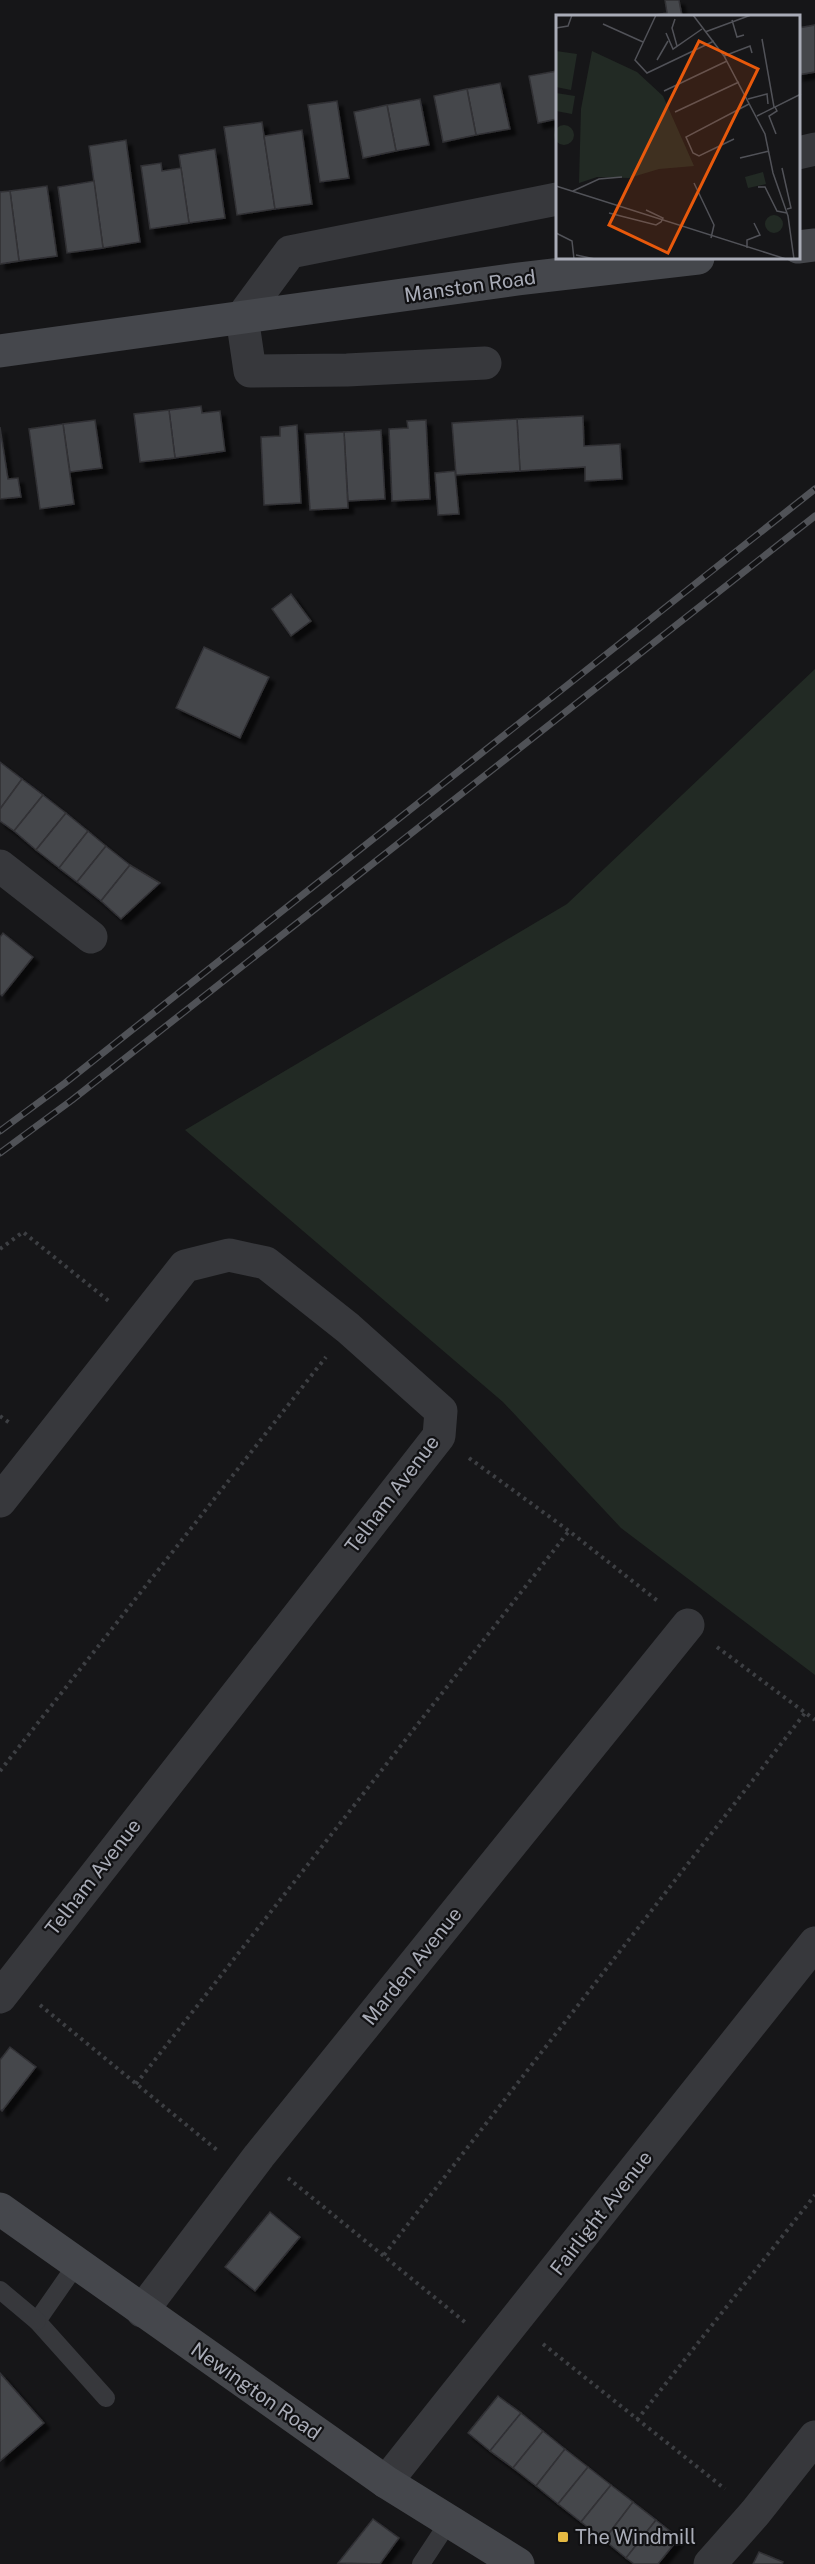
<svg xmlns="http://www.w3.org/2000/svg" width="815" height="2564" viewBox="0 0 815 2564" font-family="'Public Sans',sans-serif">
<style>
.green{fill:#222a24}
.building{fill:#45464b;stroke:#303034;stroke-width:1.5;filter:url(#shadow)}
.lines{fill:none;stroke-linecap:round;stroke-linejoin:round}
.path{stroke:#3d3f43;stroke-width:4;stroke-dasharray:3 4.5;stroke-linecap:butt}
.service{stroke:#37383c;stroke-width:18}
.minor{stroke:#37383c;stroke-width:33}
.secondary{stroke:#45474c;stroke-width:33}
.rail-casing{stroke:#505257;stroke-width:7}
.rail{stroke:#111113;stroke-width:4.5;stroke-dasharray:14;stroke-linecap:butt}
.poi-dot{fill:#e4b942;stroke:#111113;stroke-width:2}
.labels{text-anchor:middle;stroke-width:4.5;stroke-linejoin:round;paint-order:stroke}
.street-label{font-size:20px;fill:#a9acb7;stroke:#111113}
.poi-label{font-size:20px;fill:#a9acb7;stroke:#111113;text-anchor:start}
.inset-road{fill:none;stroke:#515258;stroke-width:1.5}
.view{fill:#e8590c;fill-opacity:0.15;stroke:#e8590c;stroke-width:3}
.inset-edge{fill:none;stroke:#a9acb7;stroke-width:3}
</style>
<defs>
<filter id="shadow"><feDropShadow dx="5.5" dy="5.5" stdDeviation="1.5" flood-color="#0009"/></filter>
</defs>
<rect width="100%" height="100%" fill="#161618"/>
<!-- green -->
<path class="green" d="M815,669V1675L621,1528L503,1402L185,1130L567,904Z"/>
<!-- building -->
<g class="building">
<path d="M665,0H679L682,16H648L667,13Z"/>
<path d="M815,25V72L798,75V28Z"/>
<path d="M557,71V119L538,123L529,76Z"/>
<path d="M500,83L510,129L476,135L467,89Z"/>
<path d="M467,89L476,135L443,142L434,96Z"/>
<path d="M420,99L429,145L396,151L387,105Z"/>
<path d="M337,101L349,178L320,182L308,105Z"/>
<path d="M387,105L396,151L363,158L354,112Z"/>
<path d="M262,122L275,209L237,215L224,127Z"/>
<path d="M302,130L312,204L275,209L264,136Z"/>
<path d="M126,140L140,242L103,248L89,146Z"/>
<path d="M215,149L225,218L189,223L179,155Z"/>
<path d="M161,163L162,171L181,168L189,223L150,229L141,166Z"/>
<path d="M94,181L103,248L67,253L58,187Z"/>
<path d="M47,186L57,256L19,261L10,191Z"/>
<path d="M10,191L19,261L0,264V192Z"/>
<path d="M201,406L202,413L220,411L225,451L175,458L169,410Z"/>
<path d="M169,410L175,458L140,462L134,414Z"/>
<path d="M583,416L584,446L620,444L622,479L585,481V467L520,471L517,419Z"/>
<path d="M517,419L520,471L456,475L452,423Z"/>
<path d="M95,420L102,468L70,472L63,424Z"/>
<path d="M426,420L430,499L392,501L389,429L408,428L407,421Z"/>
<path d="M63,424L74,504L40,509L29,429Z"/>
<path d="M297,425L301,503L264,505L261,437L280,436V427Z"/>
<path d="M0,427L8,479L18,478L21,497L0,499Z"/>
<path d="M381,430L385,499L348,501L344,432Z"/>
<path d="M344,432L348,508L310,510L305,434Z"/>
<path d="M455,471L459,514L438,515L435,473Z"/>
<path d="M291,594L311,621L291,636L272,609Z"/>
<path d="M204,647L269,677L240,738L176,708Z"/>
<path d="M0,762L22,779L0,809Z"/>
<path d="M22,779L43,795L14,831L0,821V809Z"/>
<path d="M43,795L66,813L36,850L14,831Z"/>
<path d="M66,813L88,831L59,868L36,850Z"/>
<path d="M88,831L106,846L77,882L59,868Z"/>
<path d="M106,846L130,865L101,901L77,882Z"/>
<path d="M130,865L160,883L121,919L101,901Z"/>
<path d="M3,933L33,957L2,996L0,994V937Z"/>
<path d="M10,2047L36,2067L2,2111L0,2109V2060Z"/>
<path d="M270,2212L300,2237L255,2291L225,2267Z"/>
<path d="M0,2373L44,2423L0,2461Z"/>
<path d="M498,2396L521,2413L490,2451L468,2433Z"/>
<path d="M521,2413L543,2431L513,2468L490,2451Z"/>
<path d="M543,2431L565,2449L536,2486L513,2468Z"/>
<path d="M565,2449L588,2467L558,2504L536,2486Z"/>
<path d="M588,2467L611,2485L581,2522L558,2504Z"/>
<path d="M611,2485L633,2502L604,2540L581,2522Z"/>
<path d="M633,2502L656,2520L626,2558L604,2540Z"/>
<path d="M373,2519L399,2538L380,2564L338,2563Z"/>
<path d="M656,2520L679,2538L658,2564H634L626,2558Z"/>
<path d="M759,2552L783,2562L782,2564H753Z"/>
</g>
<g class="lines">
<!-- path -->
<g class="path">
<path d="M0,1249L23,1232L110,1302"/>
<path d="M0,1416L11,1424"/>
<path d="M469,1458L569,1531L659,1602"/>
<path d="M717,1647L815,1720"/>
<path d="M0,1771L326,1357"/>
<path d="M40,2005L217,2150"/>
<path d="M136,2084L569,1531"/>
<path d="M288,2178L466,2323"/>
<path d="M384,2255L805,1713"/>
<path d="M543,2344L725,2489"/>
<path d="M637,2420L815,2195"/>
</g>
<!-- service -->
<g class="service">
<path d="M76,2265L37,2321L106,2398"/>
<path d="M0,2290L37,2321"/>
<path d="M421,2564L448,2523"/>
</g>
<!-- minor -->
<g class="minor">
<path d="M798,153L815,149"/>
<path d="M485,363L347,370L250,371L242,317L290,252L557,199"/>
<path d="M0,866L91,937"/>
<path d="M0,1501L185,1266L229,1255L266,1263L348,1328L441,1411L439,1436L0,1997"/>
<path d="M142,2311L259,2156L688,1625"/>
<path d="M386,2482L815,1943"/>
<path d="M710,2564L755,2513L815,2437"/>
</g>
<!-- secondary -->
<g class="secondary">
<path d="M798,247L815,245"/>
<path d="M0,351L518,279L698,258"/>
<path d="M0,2209L386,2482L518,2564"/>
</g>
<defs>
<g id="rail">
<path d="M0,1131L65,1083L815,489"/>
<path d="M0,1153L72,1100L815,516"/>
</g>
</defs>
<!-- rail casing -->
<use href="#rail" class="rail-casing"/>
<!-- rail -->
<use href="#rail" class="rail"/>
</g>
<!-- markers -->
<rect class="poi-dot" x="557" y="2531" width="12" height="12" rx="3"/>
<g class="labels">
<!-- street labels -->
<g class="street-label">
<text transform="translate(470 286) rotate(-8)" y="7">Manston Road</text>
<text transform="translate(392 1494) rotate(-53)" y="7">Telham Avenue</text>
<text transform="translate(93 1877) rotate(-52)" y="7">Telham Avenue</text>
<text transform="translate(412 1966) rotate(-51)" y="7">Marden Avenue</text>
<text transform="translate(601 2213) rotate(-52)" y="7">Fairlight Avenue</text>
<text transform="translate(256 2391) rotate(35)" y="7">Newington Road</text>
</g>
<!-- poi labels -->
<g class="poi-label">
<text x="575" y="2544">The Windmill</text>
</g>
</g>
<!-- overview -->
<g transform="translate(556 15)">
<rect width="244" height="244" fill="#161618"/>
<path d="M0,36L21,39L15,75L0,72ZM36,36L81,57L107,81L138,151L103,154L73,163L41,162L23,168L25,94ZM0,78L19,81L16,99L0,96ZM-2 120a10 10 0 1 1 20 0a10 10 0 1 1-20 0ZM207,157L210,169L192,173L189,162ZM209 209a9 9 0 1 1 18 0a9 9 0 1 1-18 0Z" fill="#222a24"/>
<path class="inset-road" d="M100,0L79,45L91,58L158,26M137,0L168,41L209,119L217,158L232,201L238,244M119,4L116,13L121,31M176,5L181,22L188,20M47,9L87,27M0,13L12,11L16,0M149,17L195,0M110,18L117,34L146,14M206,24L218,92M168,41L194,31L196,38M101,45L112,26M108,76L171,46M192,84L211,79L212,89M219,92L221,96L213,101L220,119M119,97L183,67M201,101L245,79M178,124L143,141L137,138L130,122L193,89M184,143L213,136M226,153L235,193L231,194M138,168L158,210L155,223M0,171L230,244M202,172H209L221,196L231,198M17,176L43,164L66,162M53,198L100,210L105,207L107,203L90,195M0,218L16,226L18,244M191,233V225L204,220L198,208M20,240L39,244"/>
<path class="view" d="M143,26L202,54L112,238L53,210Z"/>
<rect width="244" height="244" class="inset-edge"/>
</g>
</svg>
